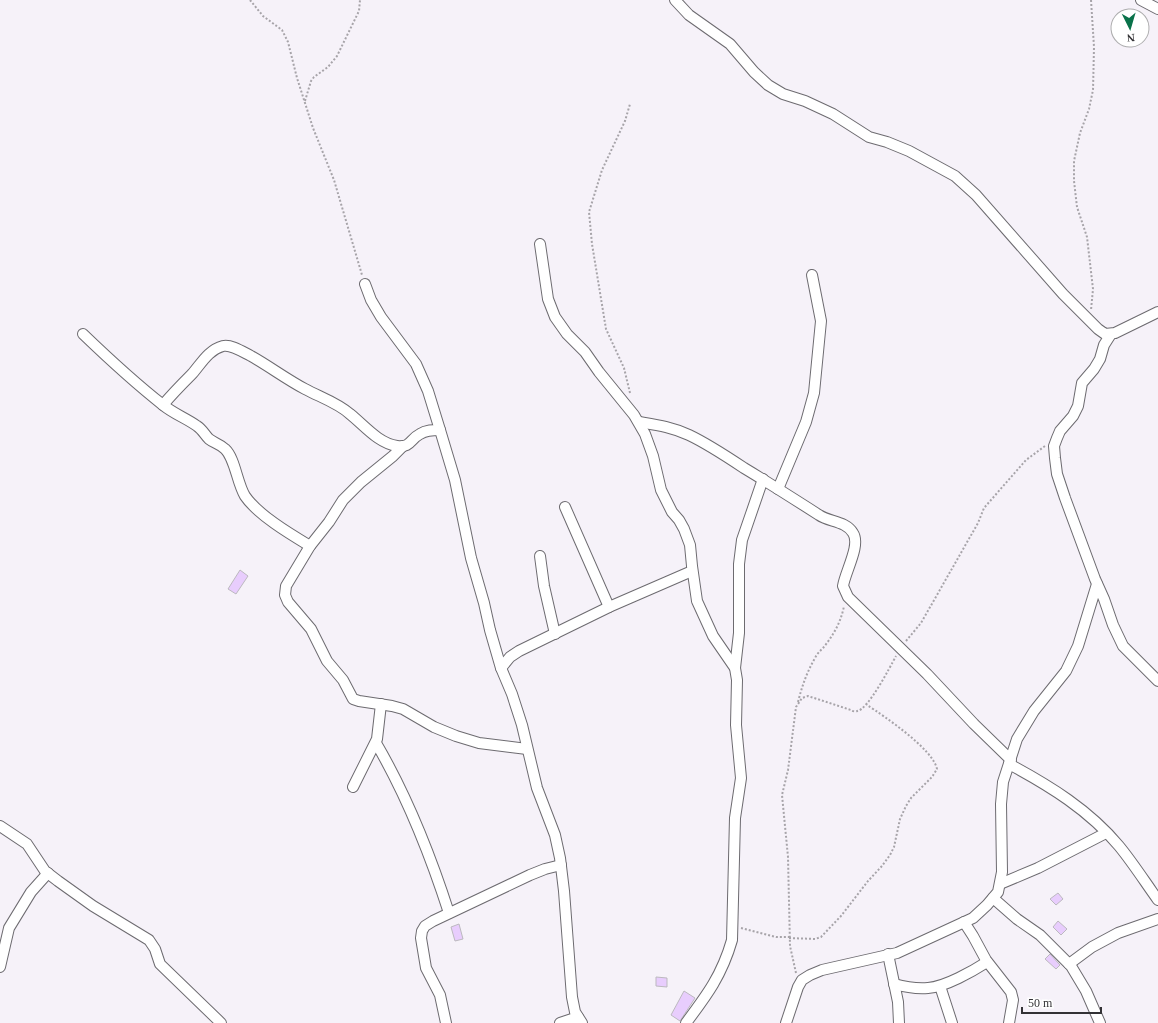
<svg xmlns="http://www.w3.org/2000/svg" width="1158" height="1023" viewBox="0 0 1158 1023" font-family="Georgia,serif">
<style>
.building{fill:#e8cdfd;stroke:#bcb9bf}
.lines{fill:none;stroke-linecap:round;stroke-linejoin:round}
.street-casing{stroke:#6d6b70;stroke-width:12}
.path{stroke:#a7a4a9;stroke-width:2;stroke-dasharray:2 2;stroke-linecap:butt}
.street{stroke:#fff;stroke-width:10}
</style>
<rect width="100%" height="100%" fill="#f6f2f9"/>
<!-- building -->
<g class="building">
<path d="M240,570L248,576L236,594L228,589Z"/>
<path d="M1058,893L1063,899L1056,905L1050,899Z"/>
<path d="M1058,921L1067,929L1061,935L1053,927Z"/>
<path d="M459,924L463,939L455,941L451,927Z"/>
<path d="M1050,954L1060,965L1056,969L1045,959Z"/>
<path d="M656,977L667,978V987L656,986Z"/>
<path d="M684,991L695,998L680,1021L671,1015Z"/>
</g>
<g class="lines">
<defs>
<g id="street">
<path d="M675,0L689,15L730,44L754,72L768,85L783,94L805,101L833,114L869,137L887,142L909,151L955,176L976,195L1063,294L1098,329L1105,334L1115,333L1158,312"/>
<path d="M1141,0L1158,9"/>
<path d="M540,244L548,299L555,317L567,334L585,352L599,372L634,415L645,434L653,456L661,490L672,512L679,520L684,529L690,545L692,566L697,601L713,636L735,668L737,680L736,725L741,778L735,818L732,940C722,975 707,995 686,1023"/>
<path d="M365,284L371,300L381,317L416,364L428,391L440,430L455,480L471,558L484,603L490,630L501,668L512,694L522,725L537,788L555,835L560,858L564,891L572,997L575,1012L582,1023"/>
<path d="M83,334C109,359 135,383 163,405C174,414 186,418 197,426C202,429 205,435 209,439C214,443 220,444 225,449C235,458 237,483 245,496C258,515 290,534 310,546"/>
<path d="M1111,334L1104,345L1100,359L1094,369L1082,383L1078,406L1073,416L1060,431L1057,438L1054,446L1055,458L1057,474L1065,498L1095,579L1104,599L1113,625L1123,646L1158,681"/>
<path d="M163,405C172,394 182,384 192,374C201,364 208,350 223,346C231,344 243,352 251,356C269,366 286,379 305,389C320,397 338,403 350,414C365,426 378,443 397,446C411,448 410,439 420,434C426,430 433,430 440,430"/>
<path d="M639,422C657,425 672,427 689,435C708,444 726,456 744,468C769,483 794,499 819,515C829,522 846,521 853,533C861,545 845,572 843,586L848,597L927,674L974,724L1011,760"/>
<path d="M403,446L393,456L361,482L343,500L329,522L310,546L286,586L285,595L288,602L311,629L327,661L343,680L353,699L359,701L392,706L403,709L434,727L456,736L479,743L527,749"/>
<path d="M778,489L806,422L814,393L821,321L812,275"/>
<path d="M565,507L609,607"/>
<path d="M540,556L544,586L555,634"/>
<path d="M501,668L510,657L519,651L609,607L692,571"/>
<path d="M735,668L739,633V564L742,540L763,479"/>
<path d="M376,743C407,796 430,854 449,913"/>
<path d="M1009,764C1050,786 1089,810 1119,846C1133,863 1145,882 1158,900"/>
<path d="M353,787L377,739L381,704"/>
<path d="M0,826L27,844L45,871L58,881L93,906L149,940L155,949L160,964L221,1023"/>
<path d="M1000,884L1038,868L1106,833"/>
<path d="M993,898L1017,919L1040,935L1071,966L1086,991L1100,1023"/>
<path d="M964,922L973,936L986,960L1011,992L1013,1000L1009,1023"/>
<path d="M888,954L898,1002L899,1023"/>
<path d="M1069,964L1092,947L1118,933L1158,919"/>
<path d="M0,967L9,928L31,892L48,873"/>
<path d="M894,984C905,987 917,989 928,988C945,987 973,971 987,962"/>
<path d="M940,986L952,1023"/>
<path d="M446,1023L440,995L426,968L421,938L422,931L425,926L433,921L530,875L545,869L561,865"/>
<path d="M560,1023L578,1017"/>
<path d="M786,1023L798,987L802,980L810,975L822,970L897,953L973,918L987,905L998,892L1002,872L1001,804L1003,782L1017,739L1034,711L1066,671L1078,646L1097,584"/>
</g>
</defs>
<!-- street casing -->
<use href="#street" class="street-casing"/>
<!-- path -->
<g class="path">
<path d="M250,0L263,16L282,30L288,42L297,78L313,128L334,180L362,275"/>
<path d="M1091,0L1094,47L1093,90L1089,109L1080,133L1074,161V181L1077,207L1087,237L1093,289L1091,310"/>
<path d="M305,101L311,81L314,77L328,67L337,56L359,11L360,0"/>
<path d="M630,393L624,368L606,329L592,244L589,212L602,170L625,121L630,104"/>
<path d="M906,641L921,623L978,523L984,508L1026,460L1045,446"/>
<path d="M798,702C802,686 807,672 815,658C817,654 820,651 823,648C833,636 841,622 844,606"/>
<path d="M741,928L776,937H789"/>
<path d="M789,938L815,939L821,937L841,916L868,881L882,866L890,855L894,847L900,819L906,806L911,798L932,777L937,769C933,749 884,716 867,705"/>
<path d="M796,973L790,946L788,857L782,795L788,770L796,707L802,698L808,696L851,710C851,711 856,712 857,711C868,710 890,667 896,656"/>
</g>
<!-- street -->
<use href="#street" class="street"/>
</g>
<!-- north arrow -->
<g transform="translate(1130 28) rotate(175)"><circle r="19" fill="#ffffff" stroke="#adadae"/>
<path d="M0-3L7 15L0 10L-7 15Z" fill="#09724a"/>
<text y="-6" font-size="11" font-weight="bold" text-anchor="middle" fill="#333235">N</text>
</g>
<!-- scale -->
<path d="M1022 1007v6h79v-6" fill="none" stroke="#333235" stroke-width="2"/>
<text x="1028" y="1007" font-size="12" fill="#333235" stroke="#ffffff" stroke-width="3" paint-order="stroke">50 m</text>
</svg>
